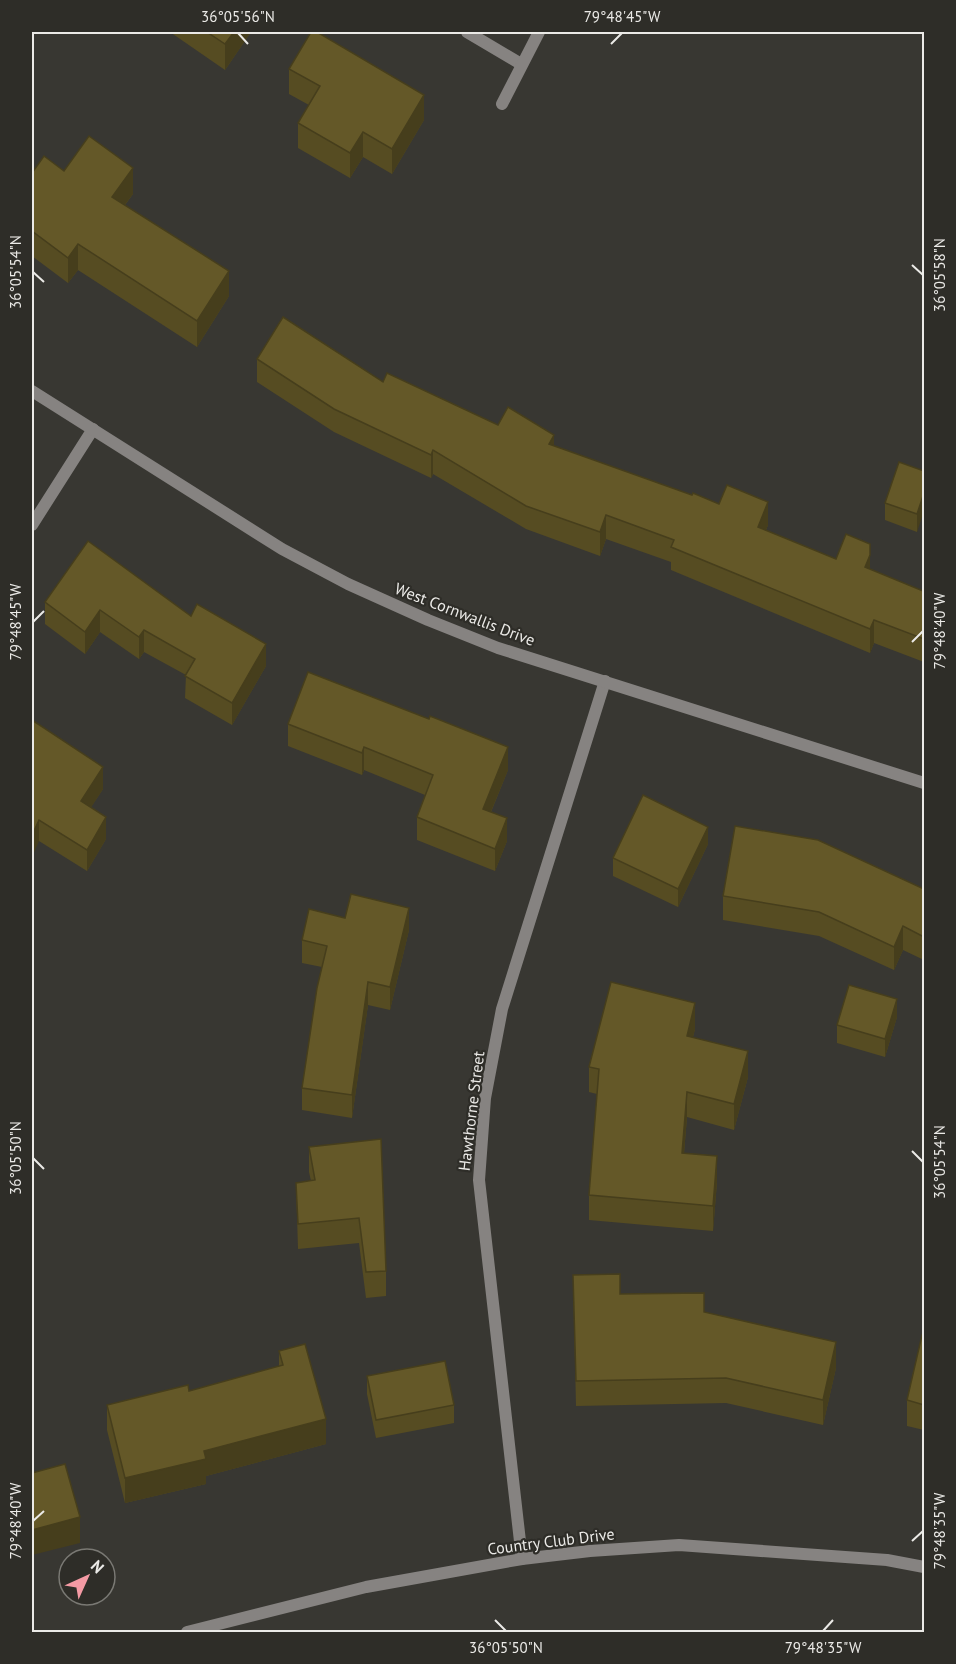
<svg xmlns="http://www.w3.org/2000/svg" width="956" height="1664" viewBox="0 0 956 1664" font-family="'PT Sans',sans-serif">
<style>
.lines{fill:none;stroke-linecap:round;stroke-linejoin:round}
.minor{stroke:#868381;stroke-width:12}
.tertiary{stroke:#868381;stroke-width:12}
.wall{fill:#564c22}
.shaded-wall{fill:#463e1c}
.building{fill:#645828;stroke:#463e1c;stroke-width:1.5}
.ticks{fill:none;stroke:#ebeae7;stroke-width:2}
.labels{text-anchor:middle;stroke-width:4.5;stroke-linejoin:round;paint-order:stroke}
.street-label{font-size:16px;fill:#ebeae7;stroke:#2e2d28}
.neatline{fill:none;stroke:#ebeae7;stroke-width:2}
.ticks-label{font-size:15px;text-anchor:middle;fill:#ebeae7}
</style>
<rect width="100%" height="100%" fill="#383732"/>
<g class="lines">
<!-- minor -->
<g class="minor">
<path d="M467,32L521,64"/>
<path d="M502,104L539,32"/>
<path d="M32,525L93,429"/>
<path d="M522,1559L479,1180L485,1098L502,1009L605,681"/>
<path d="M187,1632L366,1587L522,1559L590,1551L679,1545L887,1560L924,1567"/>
</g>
<!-- tertiary -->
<path class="tertiary" d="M32,391L282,549L348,584L428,620L498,648L924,783"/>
</g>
<!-- wall -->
<g class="wall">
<path d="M170,32H251L225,70Z"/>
<path d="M289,69L424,120L392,174L363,157L350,178L298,148V123L309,105L289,94Z"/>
<path d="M64,171L133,194L125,205L229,296L197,347L78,270L68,283L32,256V173Z"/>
<path d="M257,359L383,382L768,525L766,530L836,559L870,569L923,591L924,588V662L874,643L870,653L671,570V562L606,539L600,556L526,529L433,474L431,478L334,432L257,382Z"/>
<path d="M924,471L917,532L885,520V503Z"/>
<path d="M45,602L191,616L266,666L232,725L185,698L186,675L144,652L139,659L100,632L85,654L45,624Z"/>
<path d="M32,720L103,789L91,807L106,839L87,871L39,841Z"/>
<path d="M288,724L508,770L491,812L507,841L495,871L417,840V817L425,795L364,770L362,775L288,746Z"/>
<path d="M708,844L678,907L613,876V858Z"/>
<path d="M924,889V960L903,950L894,970L819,936L723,920V896Z"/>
<path d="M345,918L409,930L390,1010L368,1005L352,1118L302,1110V1088L322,967L302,963V940Z"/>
<path d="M897,1017L885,1057L837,1043V1025Z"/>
<path d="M695,1029L693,1037L748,1077L734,1130L687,1117L684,1153L717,1182L713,1231L589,1220V1195L597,1094L589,1092V1067Z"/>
<path d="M381,1139L386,1271V1296L366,1298L359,1243L298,1249L296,1183L311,1181L309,1172V1147Z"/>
<path d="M573,1275L620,1294L704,1312L836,1368L823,1425L726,1403L576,1406Z"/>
<path d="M924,1335V1430L907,1426V1400Z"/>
<path d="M279,1351L326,1444L206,1476V1484L125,1503L107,1430V1405L189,1391L279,1366Z"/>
<path d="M367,1376L454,1405V1423L376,1438L367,1394Z"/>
</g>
<!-- shaded-wall -->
<g class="shaded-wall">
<path d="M234,32H251L225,70V44Z"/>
<path d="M424,95V120L392,174V149Z"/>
<path d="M363,132V157L350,178V153Z"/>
<path d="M133,168V194L112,222V197Z"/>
<path d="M78,244V270L68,283V258Z"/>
<path d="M229,271V296L197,347V321Z"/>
<path d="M554,435V459L549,444Z"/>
<path d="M433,450V474L431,478V455Z"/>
<path d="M924,493V511L917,532V514Z"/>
<path d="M768,502V525L758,550V527Z"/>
<path d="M606,515V539L600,556V532Z"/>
<path d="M870,555V579L865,567Z"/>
<path d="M100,610V632L85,654V632Z"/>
<path d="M874,620V643L870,653V629Z"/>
<path d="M144,630V652L139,659V637Z"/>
<path d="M266,644V666L232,725V703Z"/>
<path d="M364,747V770L362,775V753Z"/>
<path d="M508,747V770L483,831V809Z"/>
<path d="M103,767V789L81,823V801Z"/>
<path d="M106,817V839L87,871V850Z"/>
<path d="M507,818V841L495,871V849Z"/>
<path d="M39,820V841L32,857V835Z"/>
<path d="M708,827V844L678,907V889Z"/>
<path d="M409,908V930L390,1010V987Z"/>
<path d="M903,926V950L894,970V947Z"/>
<path d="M368,982V1005L352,1118V1095Z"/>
<path d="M897,999V1017L885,1057V1039Z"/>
<path d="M695,1003V1029L687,1061V1036Z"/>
<path d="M748,1051V1077L734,1130V1104Z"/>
<path d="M687,1092V1117L682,1178V1153Z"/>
<path d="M717,1156V1182L713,1231V1206Z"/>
<path d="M836,1342V1368L823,1425V1400Z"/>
<path d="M326,1419V1444L206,1476V1484L125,1503V1478L204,1451Z"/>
<path d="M80,1517V1543L32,1555V1530Z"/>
</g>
<!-- building -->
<g class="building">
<path d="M207,32H234L225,44Z"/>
<path d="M311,32H317L424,95L392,149L363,132L350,153L298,123L320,86L289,69Z"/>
<path d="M89,136L133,168L112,197L229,271L197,321L78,244L68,258L32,231V173L44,156L64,171Z"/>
<path d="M283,317L383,382L387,373L498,425L508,407L554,435L549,444L692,495L693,493L719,504L727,485L768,502L758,527L836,559L846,534L870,544V555L865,567L923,591L924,588V639L874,620L870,629L671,547L674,540L606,515L600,532L526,506L433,450L431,455L334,409L257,359Z"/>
<path d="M899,462L924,471V493L917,514L885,503Z"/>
<path d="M88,541L191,616L197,604L266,644L232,703L185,676L195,659L144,630L139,637L100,610L85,632L45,602Z"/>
<path d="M308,672L429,719L430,716L508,747L483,809L507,818L495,849L417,817L433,775L364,747L362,753L288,724Z"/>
<path d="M32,720L103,767L81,801L106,817L87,850L39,820L32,835Z"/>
<path d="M643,795L708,827L678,889L613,858Z"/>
<path d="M735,826L818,840L924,889V937L903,926L894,947L819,912L723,896Z"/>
<path d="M351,894L409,908L390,987L368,982L352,1095L302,1088L317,988L327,946L302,940L309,909L345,918Z"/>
<path d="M611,982L695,1003L687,1036L748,1051L734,1104L687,1092L682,1153L717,1156L713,1206L589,1195L599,1069L589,1067Z"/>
<path d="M849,985L897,999L885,1039L837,1025Z"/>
<path d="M381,1139L386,1271L366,1272L359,1218L298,1224L296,1183L315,1180L309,1147Z"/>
<path d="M620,1274V1294L704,1293V1312L836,1342L823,1400L726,1378L576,1381L573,1275Z"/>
<path d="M922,1335H924V1405L907,1400Z"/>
<path d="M305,1344L326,1419L204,1451L206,1459L125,1478L107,1405L188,1385L189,1391L283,1365L279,1351Z"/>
<path d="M445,1361L454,1405L376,1420L367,1376Z"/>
<path d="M65,1464L80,1517L32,1530V1473Z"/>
</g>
<!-- ticks -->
<path class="ticks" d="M238,33L248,44M611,44L622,33M912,265L923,275M33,272L44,282M33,622L44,611M912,642L923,631M912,1151L923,1162M33,1158L44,1169M33,1521L44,1511M912,1541L923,1531M495,1620L506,1631M823,1631L833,1620"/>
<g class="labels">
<!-- street labels -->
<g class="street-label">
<text transform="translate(465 614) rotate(21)" y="6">West Cornwallis Drive</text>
<text transform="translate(471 1111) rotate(-83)" y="6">Hawthorne Street</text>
<text transform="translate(551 1541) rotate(-7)" y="6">Country Club Drive</text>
</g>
</g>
<!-- border -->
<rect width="956" height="1664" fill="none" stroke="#2e2d28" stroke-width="66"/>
<!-- north arrow -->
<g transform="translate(87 1577) rotate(45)"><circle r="28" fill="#2e2d28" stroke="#7a7974" stroke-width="1.5"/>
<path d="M0-4.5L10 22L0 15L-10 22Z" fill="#f49aa4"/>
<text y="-9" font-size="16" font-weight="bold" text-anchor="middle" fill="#ebeae7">N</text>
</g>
<rect x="33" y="33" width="890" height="1598" class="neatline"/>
<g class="ticks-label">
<text x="238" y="22">36°05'56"N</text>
<text x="622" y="22">79°48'45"W</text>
<text transform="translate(16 272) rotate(-90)" y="5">36°05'54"N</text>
<text transform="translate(940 275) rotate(-90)" y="5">36°05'58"N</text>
<text transform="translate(16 622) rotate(-90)" y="5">79°48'45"W</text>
<text transform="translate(940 631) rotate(-90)" y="5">79°48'40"W</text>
<text transform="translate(16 1158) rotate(-90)" y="5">36°05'50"N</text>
<text transform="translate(940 1162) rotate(-90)" y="5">36°05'54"N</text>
<text transform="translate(16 1521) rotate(-90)" y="5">79°48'40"W</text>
<text transform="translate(940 1531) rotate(-90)" y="5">79°48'35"W</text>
<text x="506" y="1653">36°05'50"N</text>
<text x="823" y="1653">79°48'35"W</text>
</g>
</svg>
